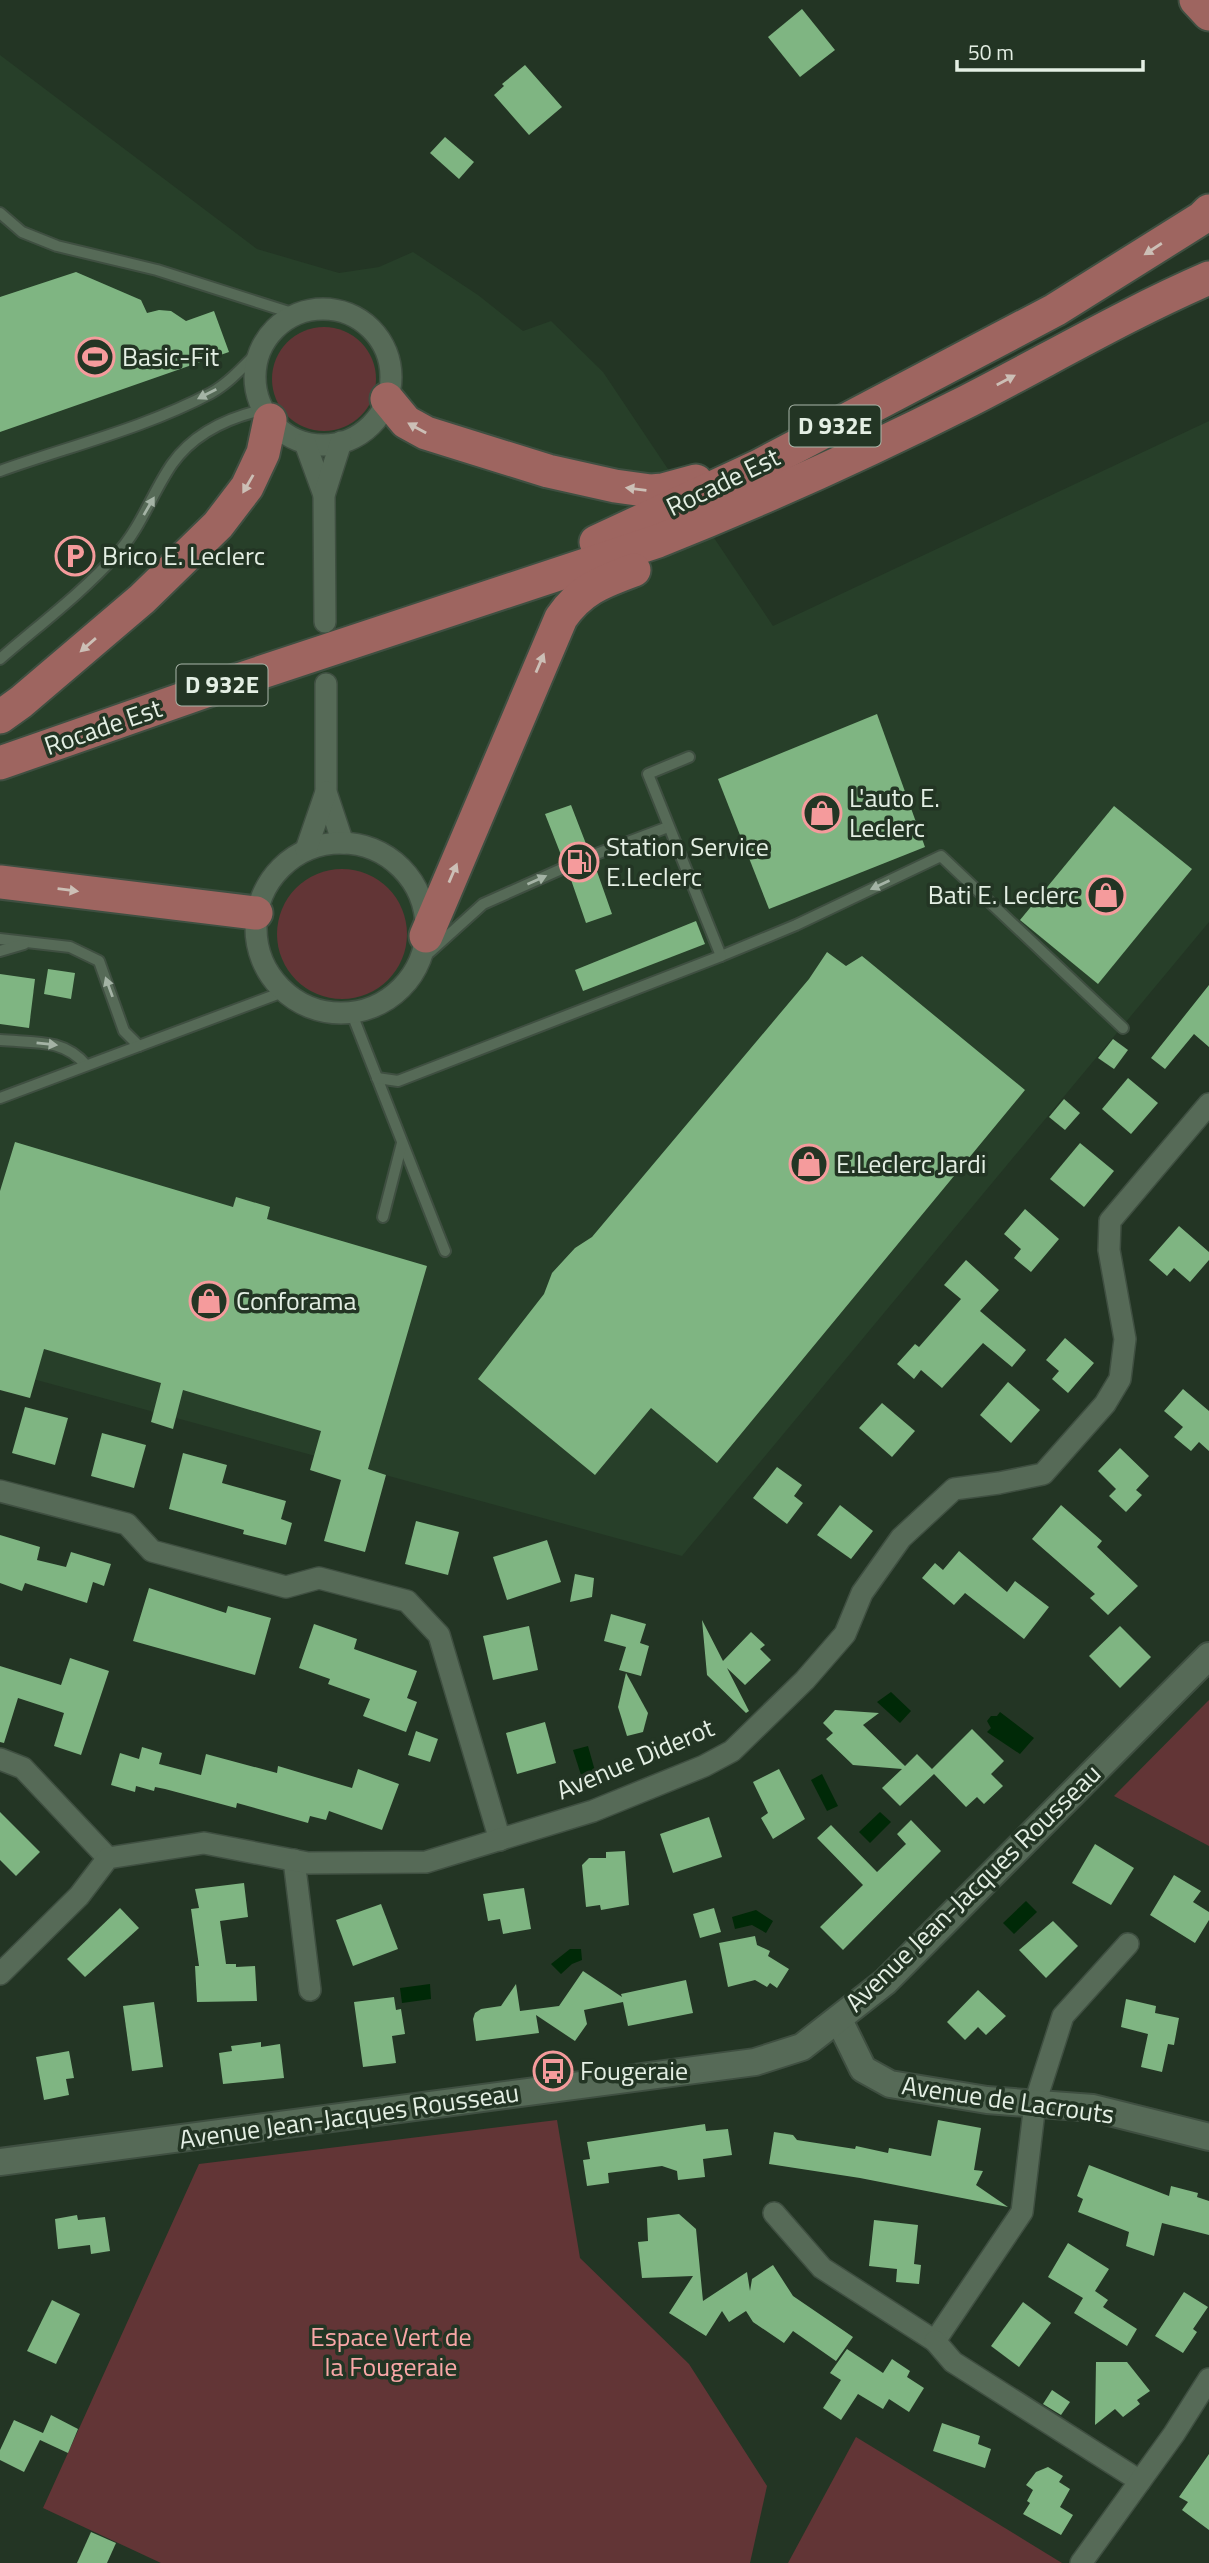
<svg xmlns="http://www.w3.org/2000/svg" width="1209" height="2563" viewBox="0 0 1209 2563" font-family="'Titillium Web',sans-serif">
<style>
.built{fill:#273f29}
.green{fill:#623536}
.water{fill:#002907}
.building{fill:#7fb582}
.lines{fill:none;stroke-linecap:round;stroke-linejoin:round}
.service-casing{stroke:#3f4f41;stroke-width:14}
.minor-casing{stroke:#3f4f41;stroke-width:24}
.tertiary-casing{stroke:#3f4f41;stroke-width:30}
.primary-casing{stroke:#3f4f41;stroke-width:37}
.service{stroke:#566a57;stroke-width:10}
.minor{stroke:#566a57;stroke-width:21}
.tertiary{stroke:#566a57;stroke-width:26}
.primary{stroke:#9e6560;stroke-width:33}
.oneway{fill:#ccbfb6}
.oneway2{fill:#a4b3a5}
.labels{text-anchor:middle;stroke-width:7;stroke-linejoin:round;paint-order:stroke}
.shield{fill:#233524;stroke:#aab7aa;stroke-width:2}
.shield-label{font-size:24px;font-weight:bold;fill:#e4efe4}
.poi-label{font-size:26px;fill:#e4efe4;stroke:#233524;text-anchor:start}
.street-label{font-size:26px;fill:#e4efe4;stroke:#233524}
.park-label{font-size:26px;fill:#f9a7a7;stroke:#233524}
</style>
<rect width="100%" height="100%" fill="#233524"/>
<!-- built -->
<path class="built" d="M0,55L257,249L339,273L379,267L413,252L478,295L523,331L551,321L603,372L773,626L1209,421V922L682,1556L0,1370Z"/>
<!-- green -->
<g class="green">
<circle cx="324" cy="379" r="52"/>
<circle cx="342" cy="934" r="65"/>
<path d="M1209,1700V1846L1114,1796Z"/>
<path d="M557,2120L580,2258L689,2364L767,2486L750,2563H161L43,2508L199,2164Z"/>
<path d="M856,2437L1062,2563H788Z"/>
</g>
<!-- water -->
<g class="water">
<path d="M891,1692L911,1711L900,1723L877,1702Z"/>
<path d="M1000,1712L1034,1738L1020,1754L987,1732L991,1728L987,1721L991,1716H997Z"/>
<path d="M588,1746L595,1771L581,1775L573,1750Z"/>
<path d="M822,1774L838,1806L827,1811L811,1780Z"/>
<path d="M880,1812L891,1822L870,1843L859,1832Z"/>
<path d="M1026,1901L1037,1912L1014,1934L1003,1923Z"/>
<path d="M756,1910L773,1921L766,1933L752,1925L735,1929L732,1917Z"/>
<path d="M570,1949H581L582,1960L572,1964L561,1974L551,1964Z"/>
<path d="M430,1984L431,1999L402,2003L400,1988Z"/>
</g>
<!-- building -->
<g class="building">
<path d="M802,9L835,50L800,77L768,37Z"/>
<path d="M525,65L562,107L529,135L494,95L504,86L502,84Z"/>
<path d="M445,137L474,162L459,179L430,153Z"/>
<path d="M76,272L141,300L147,313L159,310L171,311L186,321L214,311L229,352L0,432V297Z"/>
<path d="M877,714L925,847L769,909L718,779Z"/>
<path d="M571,805L588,849L585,852L583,858L587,862L594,863L612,914L586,923L569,874L573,871V864L570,860H563L545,814Z"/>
<path d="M1114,806L1192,869L1098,984L1020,920Z"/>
<path d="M696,921L705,944L583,991L575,970Z"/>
<path d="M827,952L846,966L862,956L1025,1090L717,1463L651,1408L595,1475L478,1379L544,1294L552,1273L575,1248L592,1237L809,979Z"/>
<path d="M48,969L75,973L71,999L44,994Z"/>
<path d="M0,974L35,979L29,1028L0,1024Z"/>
<path d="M1209,985V1047L1194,1034L1165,1069L1151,1058Z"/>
<path d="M1113,1039L1128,1050L1114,1069L1098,1058Z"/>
<path d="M1128,1078L1158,1103L1131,1134L1102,1109Z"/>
<path d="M1064,1099L1080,1113L1065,1130L1049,1117Z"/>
<path d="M15,1142L233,1207L236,1197L270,1207L267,1219L427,1266L368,1469L386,1475L365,1552L324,1541L341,1480L310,1470L321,1431L183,1390L173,1429L151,1422L161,1383L44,1349L30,1398L0,1390V1191Z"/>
<path d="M1080,1143L1114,1171L1084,1207L1050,1179Z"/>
<path d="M1025,1209L1059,1239L1031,1272L1014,1258L1021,1249L1004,1234Z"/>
<path d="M1179,1226L1209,1252V1260L1190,1282L1174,1268L1167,1276L1149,1260Z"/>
<path d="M966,1260L999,1290L980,1311L1026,1350L1012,1367L983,1343L942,1388L921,1370L914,1379L897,1364L915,1344L919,1347L961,1299L944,1285Z"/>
<path d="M1065,1338L1094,1363L1068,1393L1052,1379L1059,1371L1046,1360Z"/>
<path d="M1008,1382L1040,1410L1011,1443L980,1415Z"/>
<path d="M1183,1389L1209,1411V1451L1199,1442L1191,1451L1174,1437L1183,1427L1164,1411Z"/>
<path d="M882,1403L915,1431L892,1457L859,1428Z"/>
<path d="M25,1407L68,1418L55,1465L12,1453Z"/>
<path d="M102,1433L146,1445L134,1488L91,1476Z"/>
<path d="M1120,1448L1149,1476L1136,1490L1142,1495L1126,1512L1109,1496L1116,1489L1098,1471Z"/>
<path d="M183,1453L227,1465L222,1483L286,1501L281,1519L292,1523L286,1545L243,1534L244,1530L169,1509Z"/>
<path d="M777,1467L802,1485L794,1496L803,1503L787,1524L753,1498Z"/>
<path d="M840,1505L873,1531L851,1559L817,1535Z"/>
<path d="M1061,1505L1102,1541L1097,1547L1138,1586L1108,1615L1090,1598L1095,1594L1032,1539Z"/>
<path d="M416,1521L459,1532L448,1575L405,1564Z"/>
<path d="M0,1535L40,1547L37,1560L66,1567L71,1552L111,1564L104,1586L93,1582L87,1603L25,1583L22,1591L0,1583Z"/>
<path d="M547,1540L561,1582L507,1600L493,1557Z"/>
<path d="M959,1551L1007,1592L1015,1581L1049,1607L1024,1639L965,1593L954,1605L922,1578L935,1563L943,1570Z"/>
<path d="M575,1574L594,1578L592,1597L570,1602Z"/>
<path d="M149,1588L226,1613L228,1606L271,1618L255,1675L133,1641Z"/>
<path d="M611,1614L646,1624L640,1643L649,1646L641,1676L619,1670L626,1647L604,1641Z"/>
<path d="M702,1620L723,1661L751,1632L765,1645L760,1649L771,1660L745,1685L727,1668L749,1711L746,1713L707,1675Z"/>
<path d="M314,1624L357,1639L354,1649L417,1671L407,1698L417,1702L406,1732L363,1716L370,1699L328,1684L330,1679L299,1668Z"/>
<path d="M529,1626L538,1670L493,1680L483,1636Z"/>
<path d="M1120,1626L1151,1657L1120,1688L1089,1656Z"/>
<path d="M70,1658L109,1671L81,1755L54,1746L64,1713L18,1698L4,1743L0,1742V1666L61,1685Z"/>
<path d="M626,1673L648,1713L643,1732L627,1736L618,1707Z"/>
<path d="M835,1710L879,1713L863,1725L905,1766L917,1754L932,1769L972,1729L1004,1761L991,1774L1003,1786L984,1804L977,1797L966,1807L934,1774L900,1806L882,1788L902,1769L853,1765L826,1739L833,1733L823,1723Z"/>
<path d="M545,1722L556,1763L517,1774L506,1733Z"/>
<path d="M416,1731L438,1739L430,1762L408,1755Z"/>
<path d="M142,1747L162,1753L159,1764L201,1775L206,1754L277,1773L278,1766L352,1788L358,1769L399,1784L382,1830L329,1811L326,1820L310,1816L308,1823L237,1803L236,1808L165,1789L155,1787L154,1791L136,1786L135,1792L111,1785L120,1753L139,1759Z"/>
<path d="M779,1769L805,1819L773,1839L761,1818L768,1813L753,1782Z"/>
<path d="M0,1812L40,1852L16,1876L0,1860Z"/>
<path d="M709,1817L722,1857L673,1873L660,1834Z"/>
<path d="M911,1820L941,1851L843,1950L820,1927L863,1885L817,1838L831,1825L877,1872L906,1844L897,1834Z"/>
<path d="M1095,1844L1134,1868L1111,1905L1072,1883Z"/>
<path d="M625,1851L629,1905L601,1910L600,1905L586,1907L582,1865L589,1858H606V1852Z"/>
<path d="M1174,1875L1201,1891L1193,1902L1209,1912V1920L1195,1943L1150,1915Z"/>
<path d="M244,1883L248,1917L220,1921L226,1964H236V1967L255,1966L257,2001L197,2002L195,1966H199L191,1909L199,1908L195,1889Z"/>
<path d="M524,1888L531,1929L503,1934L500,1919L488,1921L483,1894Z"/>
<path d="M381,1904L398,1949L353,1966L336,1920Z"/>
<path d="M120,1908L139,1928L85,1977L67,1959Z"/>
<path d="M714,1908L721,1932L700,1938L693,1914Z"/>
<path d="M1053,1921L1078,1946L1046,1978L1019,1950Z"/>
<path d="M755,1936L757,1945L770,1951L768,1956L789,1969L777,1988L770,1983L767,1987L755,1980L728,1987L719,1943Z"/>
<path d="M583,1971L622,1997L621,1994L686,1980L693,2013L628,2026L623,2002L584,2010L587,2024L575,2041L536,2015L539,2033L476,2041L473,2019L475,2013L481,2009L501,2006L516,1984L520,2011L559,2006Z"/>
<path d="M978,1990L1006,2016L986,2035L978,2027L965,2040L947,2022Z"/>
<path d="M394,1997L396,2010L401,2009L405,2034L392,2036L396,2063L363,2067L354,2002Z"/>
<path d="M1126,1999L1156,2006L1155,2013L1179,2018L1174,2045L1168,2044L1162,2072L1141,2067L1148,2034L1121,2027Z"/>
<path d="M154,2002L163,2067L132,2071L123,2006Z"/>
<path d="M261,2042V2047L280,2044L284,2078L223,2084L219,2053L232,2051L231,2046Z"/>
<path d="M69,2051L74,2078L66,2079L69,2095L44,2100L36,2057Z"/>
<path d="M938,2120L981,2128L974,2170L983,2171L976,2185L1008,2207L860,2178L769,2164L774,2132L793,2135L797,2140L855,2149L856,2146L888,2153L889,2148L931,2156Z"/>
<path d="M705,2124L706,2131L728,2129L732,2155L703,2159L705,2177L678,2180L677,2171L662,2166L608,2173L609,2183L587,2186L583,2160L590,2159L587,2142Z"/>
<path d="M1089,2165L1169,2196L1171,2186L1198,2193L1197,2197L1209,2201V2235L1162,2223L1154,2256L1126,2246L1129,2232L1078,2212L1083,2199L1077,2196Z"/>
<path d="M679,2214L696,2229L703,2301L747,2272L750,2291L752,2279L773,2265L793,2296L853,2337L836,2361L793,2331L784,2343L753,2322L746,2311L729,2322L722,2311L706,2336L669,2313L693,2276L642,2278L638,2242L648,2241L647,2218Z"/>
<path d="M77,2215L78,2220L105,2217L110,2251L91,2254L90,2245L58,2249L55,2219Z"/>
<path d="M874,2220L918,2225L914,2264L921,2265L919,2284L896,2282L897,2269L869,2266Z"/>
<path d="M1068,2243L1109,2269L1095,2291L1108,2300L1103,2307L1137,2329L1127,2346L1074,2313L1083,2298L1048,2277Z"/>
<path d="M1184,2292L1208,2307L1193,2329L1197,2332L1183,2353L1155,2336Z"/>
<path d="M52,2300L80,2314L56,2364L27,2351Z"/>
<path d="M1023,2302L1051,2323L1019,2367L991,2346Z"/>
<path d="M847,2349L883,2373L892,2359L910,2371L907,2377L924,2388L909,2412L889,2399L883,2409L858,2394L841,2420L823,2408L841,2380L830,2373Z"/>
<path d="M1096,2362H1127L1150,2391L1137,2400L1140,2404L1123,2417L1115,2409L1095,2425Z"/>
<path d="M1052,2390L1070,2402L1061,2415L1043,2404Z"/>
<path d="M51,2415L78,2429L68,2453L40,2440L24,2472L0,2460V2450L14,2420L43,2433Z"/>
<path d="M942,2423L980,2436L978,2444L991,2449L985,2468L933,2451Z"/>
<path d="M1209,2454V2530L1182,2510L1188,2502L1179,2497Z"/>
<path d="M1048,2467L1063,2476L1059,2482L1070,2489L1060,2507L1073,2515L1061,2535L1023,2514L1030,2503L1027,2501L1033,2490L1026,2485L1036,2472Z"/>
<path d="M91,2532L116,2543L107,2563H77Z"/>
</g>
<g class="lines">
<defs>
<g id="service">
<path d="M0,213L22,232L57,246L157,270L295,314"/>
<path d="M0,471C70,446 145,428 211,393C229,383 244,366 259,351"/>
<path d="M0,659C39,625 82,593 116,555C141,528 152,493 172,464C194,433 227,418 262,410"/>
<path d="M591,856L668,827"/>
<path d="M0,939L70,947L99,961L124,1031L139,1046"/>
<path d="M0,951L24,944"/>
<path d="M721,956L796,925L941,856L1123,1028"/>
<path d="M421,960L483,904L566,867"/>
<path d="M352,1014L445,1251"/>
<path d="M0,1040C34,1043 63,1038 86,1065"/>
<path d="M377,1078L398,1081L721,956L648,774L689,757"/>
<path d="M0,1098L283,992"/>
<path d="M383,1217L402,1143"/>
</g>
<g id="minor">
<circle cx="323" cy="377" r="68"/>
<path d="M305,443L324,495"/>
<path d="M325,622L324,495L341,442"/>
<path d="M326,684V792L343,843"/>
<circle cx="341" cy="928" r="85"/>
<path d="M306,850L326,792"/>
<path d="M0,1491L127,1524L152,1551L286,1587L319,1578L407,1601L439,1635L500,1840"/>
<path d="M0,1759L23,1768L108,1858"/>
<path d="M294,1860L310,1990"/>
<path d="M0,1974L79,1896L108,1858L204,1843L308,1863L426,1862L593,1811L704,1766L732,1751L805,1680L845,1634L862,1593L901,1538L954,1489L999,1483L1043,1474L1105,1404L1120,1379L1125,1339L1109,1250L1110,1221L1209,1104"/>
<path d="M774,2213L822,2268L935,2341L1022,2212L1035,2103L1063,2016L1128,1944"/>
<path d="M935,2341L953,2362L1140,2481"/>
<path d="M1081,2563L1174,2434L1209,2379"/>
</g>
<g id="tertiary">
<path d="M839,2020L863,2069L890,2084L987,2100L1093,2108L1209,2137"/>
<path d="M0,2162L755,2062L802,2047L885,1982L1209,1656"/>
</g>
<g id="primary">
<path d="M1196,0L1209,14"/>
<path d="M387,399L406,422L426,433L548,471L615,486L651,491L663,490L696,481"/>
<path d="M596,542L757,467L1055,310L1202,218L1209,211"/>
<path d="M0,717L21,702L142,599L218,525L247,487L263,453L270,420"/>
<path d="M0,763L226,684L658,541C763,499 867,452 968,401C1048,360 1126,314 1209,278"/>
<path d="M0,882L256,913"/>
<path d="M426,936L561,618C581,589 602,582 634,570"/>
</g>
</defs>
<!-- service casing -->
<use href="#service" class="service-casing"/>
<!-- minor casing -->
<use href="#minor" class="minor-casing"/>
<!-- tertiary casing -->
<use href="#tertiary" class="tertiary-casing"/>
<!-- primary casing -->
<use href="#primary" class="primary-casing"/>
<!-- service -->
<use href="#service" class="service"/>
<!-- minor -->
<use href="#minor" class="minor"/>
<!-- tertiary -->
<use href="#tertiary" class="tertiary"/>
<!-- primary -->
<use href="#primary" class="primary"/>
</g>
<!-- one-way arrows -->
<defs><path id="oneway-solid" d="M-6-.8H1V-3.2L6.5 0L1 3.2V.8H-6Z" transform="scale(1.75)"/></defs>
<g class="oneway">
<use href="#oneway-solid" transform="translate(1153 249) rotate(147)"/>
<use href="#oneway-solid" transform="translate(1006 380) rotate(-28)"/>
<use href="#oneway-solid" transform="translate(417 428) rotate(-151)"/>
<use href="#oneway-solid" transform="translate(248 484) rotate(120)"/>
<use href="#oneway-solid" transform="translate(636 489) rotate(-173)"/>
<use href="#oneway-solid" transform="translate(88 645) rotate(139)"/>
<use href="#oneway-solid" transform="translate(540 663) rotate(-67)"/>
<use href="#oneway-solid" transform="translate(453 873) rotate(-67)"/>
<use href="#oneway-solid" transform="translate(68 890) rotate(7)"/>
</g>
<g class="oneway2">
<use href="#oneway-solid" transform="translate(207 394) rotate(153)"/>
<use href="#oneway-solid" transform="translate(149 506) rotate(-60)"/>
<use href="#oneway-solid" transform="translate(537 880) rotate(-24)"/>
<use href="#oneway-solid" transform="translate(880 885) rotate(155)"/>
<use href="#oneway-solid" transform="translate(109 987) rotate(-110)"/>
<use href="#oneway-solid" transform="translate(47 1044) rotate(6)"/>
</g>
<!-- icons -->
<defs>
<symbol id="stadium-ring" viewBox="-11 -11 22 22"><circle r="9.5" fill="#233524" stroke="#f59b9c" stroke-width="1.5"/><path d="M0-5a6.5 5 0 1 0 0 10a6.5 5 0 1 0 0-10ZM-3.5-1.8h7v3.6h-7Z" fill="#f59b9c"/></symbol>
<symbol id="parking-ring" viewBox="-11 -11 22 22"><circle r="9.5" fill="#233524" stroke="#f59b9c" stroke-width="1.5"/><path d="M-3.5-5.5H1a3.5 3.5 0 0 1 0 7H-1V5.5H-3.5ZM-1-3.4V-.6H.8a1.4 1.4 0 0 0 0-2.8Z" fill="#f59b9c"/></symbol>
<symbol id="shop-ring" viewBox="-11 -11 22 22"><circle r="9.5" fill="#233524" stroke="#f59b9c" stroke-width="1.5"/><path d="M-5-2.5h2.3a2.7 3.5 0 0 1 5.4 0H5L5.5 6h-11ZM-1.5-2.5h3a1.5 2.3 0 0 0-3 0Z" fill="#f59b9c"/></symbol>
<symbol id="fuel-ring" viewBox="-11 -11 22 22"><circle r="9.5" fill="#233524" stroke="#f59b9c" stroke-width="1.5"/><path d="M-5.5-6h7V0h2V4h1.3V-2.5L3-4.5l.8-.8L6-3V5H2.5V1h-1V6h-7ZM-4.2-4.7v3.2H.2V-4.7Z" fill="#f59b9c"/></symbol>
<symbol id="bus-ring" viewBox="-11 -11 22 22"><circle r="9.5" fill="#233524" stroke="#f59b9c" stroke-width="1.5"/><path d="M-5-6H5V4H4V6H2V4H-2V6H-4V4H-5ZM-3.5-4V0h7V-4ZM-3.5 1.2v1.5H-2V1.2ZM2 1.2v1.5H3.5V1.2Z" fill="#f59b9c"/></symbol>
</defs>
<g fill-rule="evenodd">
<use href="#stadium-ring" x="73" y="335" width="44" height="44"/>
<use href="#parking-ring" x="53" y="534" width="44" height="44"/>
<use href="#shop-ring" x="800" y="791" width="44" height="44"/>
<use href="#fuel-ring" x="557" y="840" width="44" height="44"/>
<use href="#shop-ring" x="1084" y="873" width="44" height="44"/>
<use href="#shop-ring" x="787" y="1142" width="44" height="44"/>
<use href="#shop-ring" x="187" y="1279" width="44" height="44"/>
<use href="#bus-ring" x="531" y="2049" width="44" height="44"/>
</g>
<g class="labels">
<!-- shield labels -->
<g class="shield">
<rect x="789.5" y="405.5" width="91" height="41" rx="5"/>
<rect x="176.5" y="664.5" width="91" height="41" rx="5"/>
</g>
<g class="shield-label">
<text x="835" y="434">D 932E</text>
<text x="222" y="693">D 932E</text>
</g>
<!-- poi labels -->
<g class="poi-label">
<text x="122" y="366">Basic-Fit</text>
<text x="102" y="565">Brico E. Leclerc</text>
<text x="849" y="807">L'auto E.<tspan x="849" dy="30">Leclerc</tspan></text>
<text x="606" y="856">Station Service<tspan x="606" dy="30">E.Leclerc</tspan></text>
<text x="1079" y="904" text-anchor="end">Bati E. Leclerc</text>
<text x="836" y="1173">E.Leclerc Jardi</text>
<text x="236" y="1310">Conforama</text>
<text x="580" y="2080">Fougeraie</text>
</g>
<!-- street labels -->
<g class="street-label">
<text transform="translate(723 482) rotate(-26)" y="9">Rocade Est</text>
<text transform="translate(103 727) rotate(-19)" y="9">Rocade Est</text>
<text transform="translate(635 1759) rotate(-23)" y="9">Avenue Diderot</text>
<text transform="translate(973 1888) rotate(-44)" y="9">Avenue Jean-Jacques Rousseau</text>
<text transform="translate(1008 2100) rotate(8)" y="9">Avenue de Lacrouts</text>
<text transform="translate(349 2116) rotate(-8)" y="9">Avenue Jean-Jacques Rousseau</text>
</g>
<!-- park labels -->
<g class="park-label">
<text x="391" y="2346">Espace Vert de<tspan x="391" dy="30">la Fougeraie</tspan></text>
</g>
</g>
<!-- scale -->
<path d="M957 60v10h186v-10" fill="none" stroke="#e4efe4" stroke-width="3.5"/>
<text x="968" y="60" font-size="21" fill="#e4efe4" stroke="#233524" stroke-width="5" paint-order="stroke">50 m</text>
</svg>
